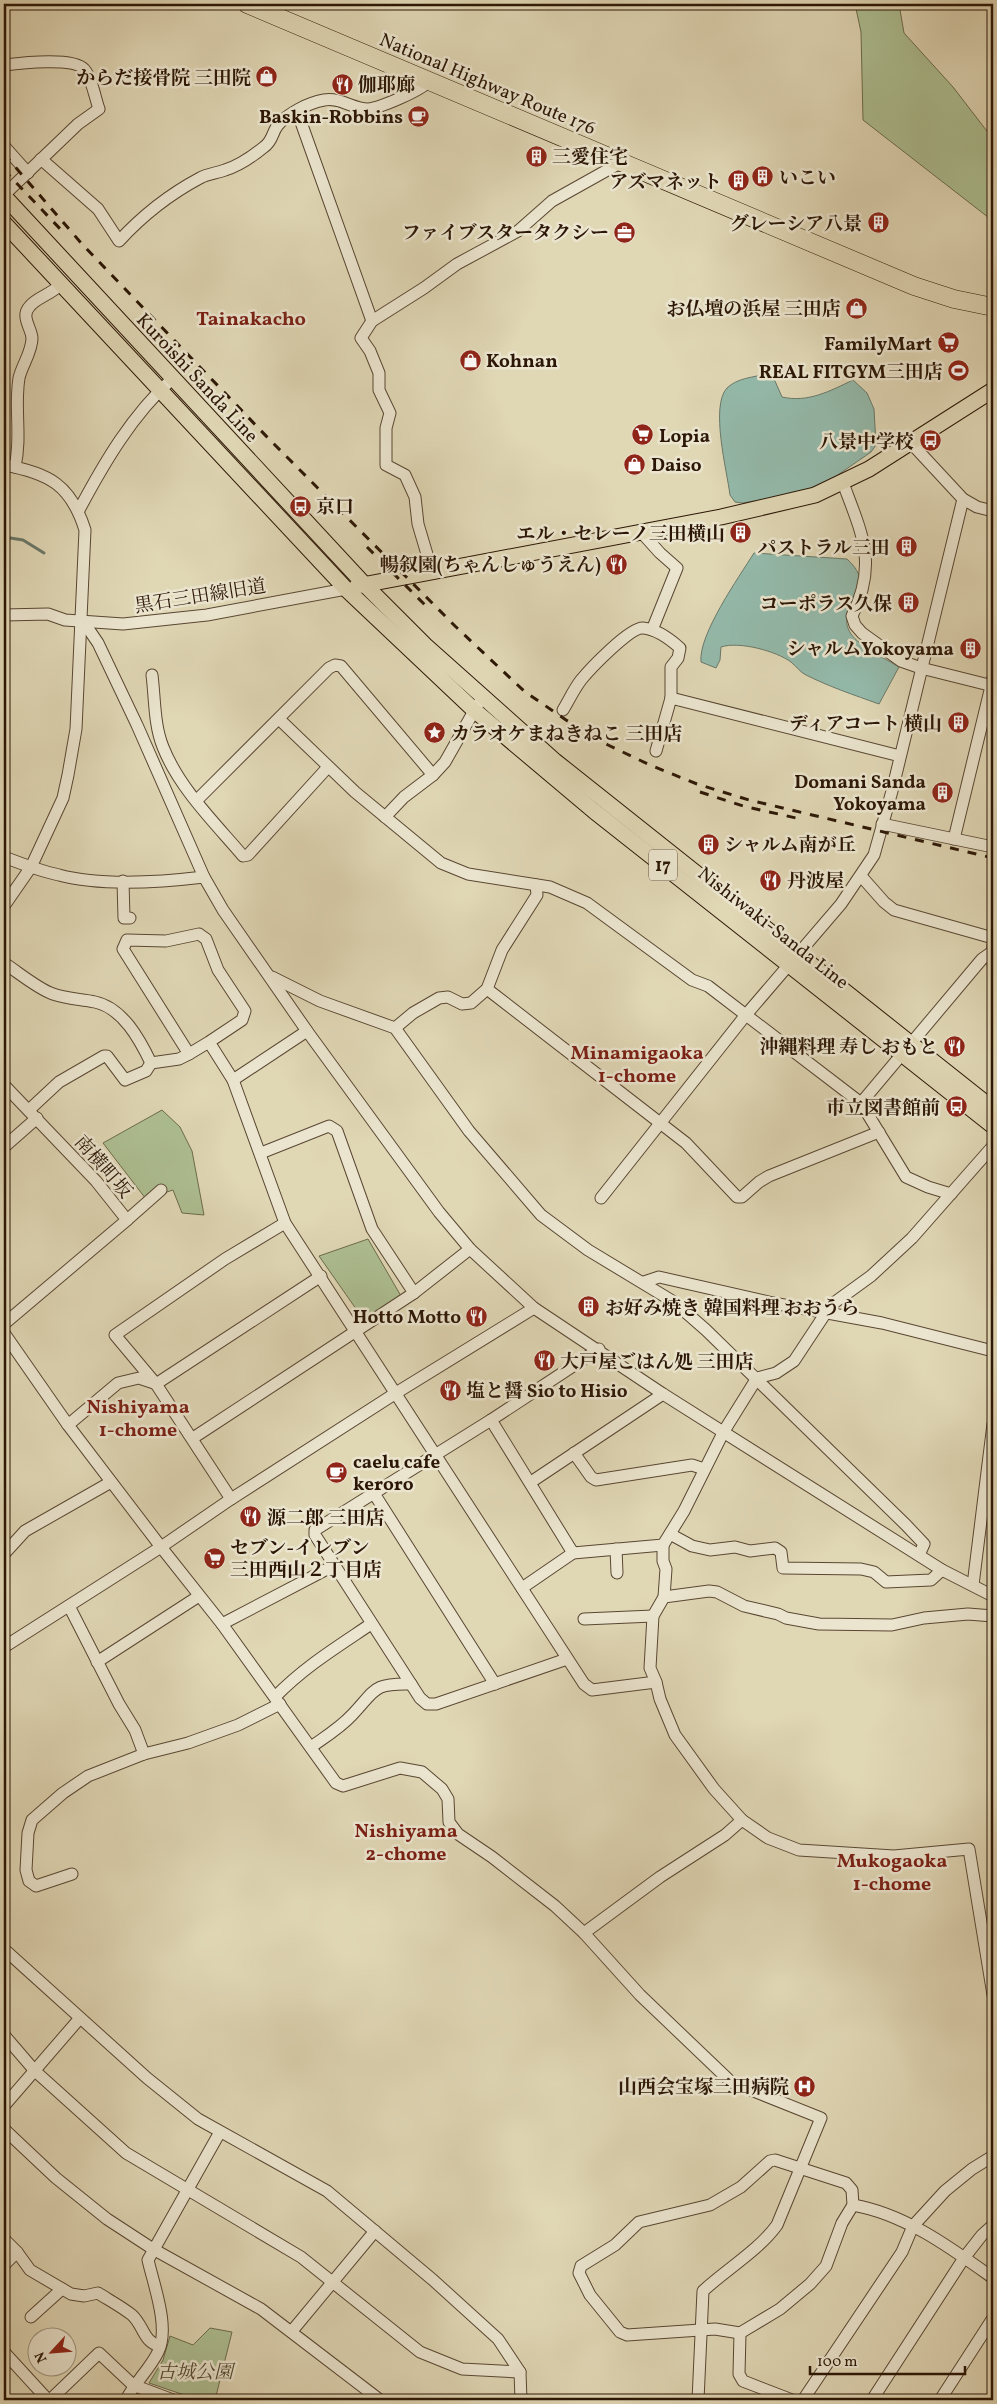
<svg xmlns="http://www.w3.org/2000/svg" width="997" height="2404" viewBox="0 0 997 2404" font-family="Vollkorn,'Noto Serif JP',serif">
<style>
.green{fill:#adbf92;stroke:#6c6b4c}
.water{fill:#94baab;stroke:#6a7969}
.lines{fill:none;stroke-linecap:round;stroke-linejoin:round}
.stream{stroke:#6a7969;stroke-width:3}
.minor-casing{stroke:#594732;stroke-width:13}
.major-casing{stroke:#2c1706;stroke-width:17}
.highway-casing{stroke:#2c1706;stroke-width:19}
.minor{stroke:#ebe5cf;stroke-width:11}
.major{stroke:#e0d7b5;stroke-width:15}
.highway{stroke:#e0d7b5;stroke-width:18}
.rail{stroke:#2c1706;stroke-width:3;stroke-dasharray:9 9;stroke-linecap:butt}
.labels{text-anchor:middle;stroke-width:5;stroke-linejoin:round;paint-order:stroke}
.shield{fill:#ebe5cf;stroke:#655542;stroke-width:1}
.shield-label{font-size:18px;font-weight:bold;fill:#2c1706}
.poi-label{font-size:19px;font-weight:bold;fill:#2c1706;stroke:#ebe5cf;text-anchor:end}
.street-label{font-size:19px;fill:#2c1706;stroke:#ebe5cf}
.park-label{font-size:19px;font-style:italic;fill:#534930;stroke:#ebe5cf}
.neighbourhood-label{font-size:20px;font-weight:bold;fill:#7a1f14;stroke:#ebe5cf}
</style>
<rect width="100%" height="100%" fill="#e0d7b5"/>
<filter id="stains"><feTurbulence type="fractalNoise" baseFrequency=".004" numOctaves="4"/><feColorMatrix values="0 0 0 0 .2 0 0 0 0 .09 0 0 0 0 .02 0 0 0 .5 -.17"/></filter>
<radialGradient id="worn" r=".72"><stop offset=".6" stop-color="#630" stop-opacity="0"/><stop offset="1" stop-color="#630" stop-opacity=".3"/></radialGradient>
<!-- green -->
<g class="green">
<path d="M855,4H899L904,33L953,87L993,139V221L863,120L861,32Z"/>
<path d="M162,1110L180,1127L192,1151L204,1215L182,1213L173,1190L146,1199L103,1143Z"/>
<path d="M368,1239L401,1296L370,1318L367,1314L361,1316L319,1256Z"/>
<path d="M210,2328L232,2332L215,2400H199L149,2383L163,2360L170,2336L193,2345Z"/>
</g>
<!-- water -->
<g class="water">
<path d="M767,374L775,381L782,397C808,403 830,391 853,380L867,393L874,409L876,445L871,452L832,479L797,494L742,503L735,502L730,495C727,471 710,406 727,388C737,378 754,377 767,374Z"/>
<path d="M754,553L847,559C883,592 832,605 851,634C859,646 886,659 899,667L879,704C854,695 830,687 806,675C800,672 797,667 791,662C776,651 739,641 721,647L720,660L716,668L701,662C698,635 739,577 754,553Z"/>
</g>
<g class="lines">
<!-- stream -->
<path class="stream" d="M4,537L23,540L44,553"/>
<defs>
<g id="minor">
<path d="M4,65C20,63 74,57 84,69C92,78 95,98 99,109L78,124L4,195"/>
<path d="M297,111L372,321"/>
<path d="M4,146L28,173"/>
<path d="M41,159L98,209L119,241C142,216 170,194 200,178C207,174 217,173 225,170C238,166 253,156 264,147C273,141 272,132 278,125C288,113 308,103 324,100C340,97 353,109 368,109C380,108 422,90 429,81"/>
<path d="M911,443L963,499L977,507L993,511"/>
<path d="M4,465C49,473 71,485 85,530L76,729L68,775L63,798L31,867L4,906"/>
<path d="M15,467C22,435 14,408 19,378C22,365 32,352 32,338C31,327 20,316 30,306C36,298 52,294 61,284"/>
<path d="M843,483C862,534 878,564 852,616L855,625L862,633L901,661L921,668L993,686"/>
<path d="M79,510C104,463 132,415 172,379"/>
<path d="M641,532L660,553L677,568L652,630"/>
<path d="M432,571L418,524L415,497L405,475L386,465V428L390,413L379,390V373L370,351L361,338L372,321L424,288L457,264L518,231L552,201L620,163"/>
<path d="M4,615L48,614L65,620L123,624L207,615L346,589"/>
<path d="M83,621L98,643L137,725L204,877L223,910L307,1031L439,1212L470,1249L534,1308L663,1394L942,1570L993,1596"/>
<path d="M152,675C155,699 154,725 163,747C179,788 215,823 243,856L248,855L328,767"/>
<path d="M563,710C569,700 574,689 581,680C590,669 630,627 643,628C656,629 671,640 680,648L678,658L671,667V698"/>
<path d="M279,719L355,792L441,863L468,874L550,887L587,903L692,980L708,986L861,1103L906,1177L928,1187L951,1194"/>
<path d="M656,751L671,698L900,756"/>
<path d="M197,800L329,668L335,665L341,666L433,775"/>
<path d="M385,817L404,797L433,775L445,762L478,704"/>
<path d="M882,824L993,847"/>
<path d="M954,839L993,678"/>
<path d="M4,857C22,864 40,871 59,875C100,886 162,882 204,877"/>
<path d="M861,876L884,902L894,910L993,938"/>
<path d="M123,881L124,918H130"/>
<path d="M993,946V964"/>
<path d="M4,963C18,972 38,989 53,994C67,999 81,999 95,1002C123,1008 140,1040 151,1063L179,1059L189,1054"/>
<path d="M272,977L320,1001L395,1028L469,1131L541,1215L588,1250L674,1302L706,1330L906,1525L924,1544L919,1555"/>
<path d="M487,989L686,1143L737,1197H742L759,1182L769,1176L879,1132"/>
<path d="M395,1028L413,1013L439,998L448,997L462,1004L471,1003L487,989L502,950L537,895L536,885"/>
<path d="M209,1042L242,1020L245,1011L218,970L206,939L199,934L166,941L127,940L123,949L189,1054L209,1042L233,1080L285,1223L584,1684L592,1690L656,1682L660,1699L675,1735L714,1789L742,1820L768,1838L799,1850L894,1856L969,1849L993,1995"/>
<path d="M233,1080L307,1031"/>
<path d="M4,1085L96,1181L127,1220L4,1324"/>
<path d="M861,1103L982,959L992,952"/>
<path d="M29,1110L59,1082L104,1056H107L125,1080L146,1071L151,1063"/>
<path d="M4,1147L37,1118"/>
<path d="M261,1153L329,1126L337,1131L372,1229L414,1293"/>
<path d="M601,1198L745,1016L841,904L874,855L892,791L963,499"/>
<path d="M127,1220L161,1190"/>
<path d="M644,1282L659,1277L773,1303L882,1323L993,1351"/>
<path d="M4,1333L68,1425L161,1547L222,1624L336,1783L343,1786L400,1768L422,1772L442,1789L448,1799L449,1822L458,1834L492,1857L555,1906L584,1933L640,1995L731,2082L821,2118L777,2225C759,2250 727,2269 703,2291L698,2400"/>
<path d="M599,1349L491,1420L573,1553L663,1545L684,1511L724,1431L757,1378L776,1373L794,1361L831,1305L871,1276L912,1238L993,1146"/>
<path d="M156,1384L321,1276"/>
<path d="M491,1420L315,1530V1535L420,1698L427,1704H436L567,1659"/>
<path d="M68,1425L118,1383L139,1378L154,1383"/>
<path d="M193,1438L414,1293L470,1249"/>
<path d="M574,1453L591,1477L596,1480L692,1465L704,1469"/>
<path d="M531,1482L663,1394"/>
<path d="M375,1495L495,1684"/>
<path d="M231,1499L156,1384L115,1335L225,1259L285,1223"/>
<path d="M670,1534L692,1546L710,1550L735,1547L750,1551L775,1548L781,1552L783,1568L861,1569L874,1572L886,1582L931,1580L942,1570"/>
<path d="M616,1549L617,1573"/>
<path d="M4,1554L25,1531L111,1482"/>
<path d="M973,1585L993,1424"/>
<path d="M522,1588L573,1553"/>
<path d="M664,1597L709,1591L717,1592L744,1606L778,1614L786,1618L819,1624L892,1625L924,1618L968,1614L993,1616"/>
<path d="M69,1606L119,1704L135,1730L144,1754"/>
<path d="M584,1619L653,1616"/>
<path d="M222,1624L333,1566"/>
<path d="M4,1647L161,1547L231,1499L396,1393L534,1308"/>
<path d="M97,1662L199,1596"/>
<path d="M656,1682L650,1668L653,1616L664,1597L666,1569L663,1561V1545"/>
<path d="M275,1697C304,1667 337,1647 371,1624"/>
<path d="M311,1747C325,1737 340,1728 352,1715C376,1690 372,1683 411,1684"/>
<path d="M72,1874L36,1886L29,1881L26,1870L28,1833L32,1820L63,1793L88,1776L144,1754L188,1743L238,1725L280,1704"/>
<path d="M584,1933L660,1877L725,1835L742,1820"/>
<path d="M4,1949L147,2078L198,2119L327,2191L433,2280L498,2339L520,2372L521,2400"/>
<path d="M4,2035L35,2071L126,2153L301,2257L420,2352L462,2369L520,2372"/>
<path d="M4,2106L80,2018"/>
<path d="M4,2129L56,2178L107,2219L153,2249L261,2309L380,2400"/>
<path d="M775,2160L846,2183L852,2190L853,2205L842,2223L826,2266L810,2284L780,2309L740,2333L715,2329L627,2335L620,2332L590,2295L579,2273L581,2266L615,2245L639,2222L710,2205L741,2187L770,2161Z"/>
<path d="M853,2205C905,2214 951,2248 993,2278"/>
<path d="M4,2239L17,2252L30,2270L71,2294L84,2296L98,2293C109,2300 122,2307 132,2315C144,2326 143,2342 160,2346"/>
<path d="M4,2265L17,2252"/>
<path d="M31,2317L62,2289"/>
<path d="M292,2331L375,2231"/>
<path d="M740,2333L739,2374L743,2381L792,2400"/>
<path d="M4,2352L48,2400"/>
<path d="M50,2400L99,2353L133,2385L173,2400"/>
<path d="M126,2400C134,2383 150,2369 158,2352C170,2328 154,2286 148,2260L220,2132"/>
<path d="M803,2400L902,2252L913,2226L945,2191L972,2169L993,2156"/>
<path d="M872,2400L964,2258L982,2235L993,2225"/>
<path d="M940,2400L993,2318"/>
</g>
<g id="major">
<path d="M4,196L365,585L425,645L555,761L993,1109"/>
<path d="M4,223L346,589L474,710L594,811L993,1126"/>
<path d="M357,586L721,517L815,495L869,469L993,390"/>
</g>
<path id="highway" d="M247,4L914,286L954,299L993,307"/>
</defs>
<!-- minor casing -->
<use href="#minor" class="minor-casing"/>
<!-- major casing -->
<use href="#major" class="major-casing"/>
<!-- highway casing -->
<use href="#highway" class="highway-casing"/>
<!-- minor -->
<use href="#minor" class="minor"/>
<!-- major -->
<use href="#major" class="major"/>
<!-- highway -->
<use href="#highway" class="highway"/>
<!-- rail -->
<g class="rail">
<path d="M4,154L82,244L268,438L455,626L524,691L566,720L608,745L650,765L697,784L749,800L993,858"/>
<path d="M4,170L65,234"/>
<path d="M367,547L427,607"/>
<path d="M700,792L743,806L796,818"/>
</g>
</g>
<!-- icons -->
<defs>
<symbol id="shop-disc" viewBox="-11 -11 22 22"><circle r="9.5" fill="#8f2418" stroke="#ebe5cf"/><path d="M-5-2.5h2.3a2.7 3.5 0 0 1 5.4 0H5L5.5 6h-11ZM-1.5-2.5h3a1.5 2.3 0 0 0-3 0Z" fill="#fff"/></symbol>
<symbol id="restaurant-disc" viewBox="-11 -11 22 22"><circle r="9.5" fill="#8f2418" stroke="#ebe5cf"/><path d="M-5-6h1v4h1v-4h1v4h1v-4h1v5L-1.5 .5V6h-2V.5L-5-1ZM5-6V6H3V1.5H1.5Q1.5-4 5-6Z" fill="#fff"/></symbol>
<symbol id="cafe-disc" viewBox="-11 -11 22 22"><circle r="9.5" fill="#8f2418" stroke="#ebe5cf"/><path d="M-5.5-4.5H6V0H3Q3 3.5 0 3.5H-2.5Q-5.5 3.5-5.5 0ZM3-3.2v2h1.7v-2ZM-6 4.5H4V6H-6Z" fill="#fff"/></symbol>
<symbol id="building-disc" viewBox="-11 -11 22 22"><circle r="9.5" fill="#8f2418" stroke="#ebe5cf"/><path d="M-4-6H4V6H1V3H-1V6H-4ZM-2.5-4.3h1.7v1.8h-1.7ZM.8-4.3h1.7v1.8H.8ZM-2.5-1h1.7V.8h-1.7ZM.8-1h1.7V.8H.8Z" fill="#fff"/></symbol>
<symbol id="office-disc" viewBox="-11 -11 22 22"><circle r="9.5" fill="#8f2418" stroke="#ebe5cf"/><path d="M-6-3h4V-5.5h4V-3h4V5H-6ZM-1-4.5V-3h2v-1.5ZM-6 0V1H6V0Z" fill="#fff"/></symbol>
<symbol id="supermarket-disc" viewBox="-11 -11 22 22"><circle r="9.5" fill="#8f2418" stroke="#ebe5cf"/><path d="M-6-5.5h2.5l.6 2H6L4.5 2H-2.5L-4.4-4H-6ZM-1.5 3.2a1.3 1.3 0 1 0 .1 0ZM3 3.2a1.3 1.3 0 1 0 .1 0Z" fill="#fff"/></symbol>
<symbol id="stadium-disc" viewBox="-11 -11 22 22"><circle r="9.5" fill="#8f2418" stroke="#ebe5cf"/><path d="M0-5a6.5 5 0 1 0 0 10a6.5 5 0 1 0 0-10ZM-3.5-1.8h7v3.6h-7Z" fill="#fff"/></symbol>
<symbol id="bus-disc" viewBox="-11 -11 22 22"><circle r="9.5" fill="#8f2418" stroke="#ebe5cf"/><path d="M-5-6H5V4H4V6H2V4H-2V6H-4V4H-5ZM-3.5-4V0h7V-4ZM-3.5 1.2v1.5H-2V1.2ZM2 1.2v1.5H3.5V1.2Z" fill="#fff"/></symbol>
<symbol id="sight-disc" viewBox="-11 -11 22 22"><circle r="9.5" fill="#8f2418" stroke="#ebe5cf"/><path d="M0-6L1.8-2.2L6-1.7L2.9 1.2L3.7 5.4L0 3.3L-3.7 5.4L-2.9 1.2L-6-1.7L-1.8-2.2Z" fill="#fff"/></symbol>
<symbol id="hospital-disc" viewBox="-11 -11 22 22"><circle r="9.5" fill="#8f2418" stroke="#ebe5cf"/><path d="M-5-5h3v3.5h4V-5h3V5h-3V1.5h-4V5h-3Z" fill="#fff"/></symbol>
</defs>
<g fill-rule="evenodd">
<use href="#shop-disc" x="254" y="64" width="25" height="25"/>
<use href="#restaurant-disc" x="330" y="72" width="25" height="25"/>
<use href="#cafe-disc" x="406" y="104" width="25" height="25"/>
<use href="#building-disc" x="524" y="144" width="25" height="25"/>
<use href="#building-disc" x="750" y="164" width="25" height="25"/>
<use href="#building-disc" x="726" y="168" width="25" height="25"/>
<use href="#building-disc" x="866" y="210" width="25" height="25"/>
<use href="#office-disc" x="612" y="220" width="25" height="25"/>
<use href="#shop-disc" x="844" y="296" width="25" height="25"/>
<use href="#supermarket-disc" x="936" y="330" width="25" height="25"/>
<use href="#shop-disc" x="458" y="348" width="25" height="25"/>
<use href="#stadium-disc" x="946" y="358" width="25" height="25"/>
<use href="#supermarket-disc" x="630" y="422" width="25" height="25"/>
<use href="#bus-disc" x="918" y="428" width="25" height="25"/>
<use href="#shop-disc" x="622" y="452" width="25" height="25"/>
<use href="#bus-disc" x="288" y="494" width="25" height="25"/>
<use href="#building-disc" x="728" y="520" width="25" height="25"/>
<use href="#building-disc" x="894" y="534" width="25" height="25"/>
<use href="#restaurant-disc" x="604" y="552" width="25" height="25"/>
<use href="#building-disc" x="896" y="590" width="25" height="25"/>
<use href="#building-disc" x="958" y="636" width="25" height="25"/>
<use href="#building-disc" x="946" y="710" width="25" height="25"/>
<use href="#sight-disc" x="422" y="720" width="25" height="25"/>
<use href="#building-disc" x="930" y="780" width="25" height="25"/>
<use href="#building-disc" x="696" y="832" width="25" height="25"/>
<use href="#restaurant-disc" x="758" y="868" width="25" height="25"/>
<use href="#restaurant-disc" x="942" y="1034" width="25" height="25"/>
<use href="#bus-disc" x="944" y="1094" width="25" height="25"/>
<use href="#building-disc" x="576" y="1294" width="25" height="25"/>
<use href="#restaurant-disc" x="464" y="1304" width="25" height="25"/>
<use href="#restaurant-disc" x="532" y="1348" width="25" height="25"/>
<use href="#restaurant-disc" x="438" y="1378" width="25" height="25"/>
<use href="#cafe-disc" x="324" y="1460" width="25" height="25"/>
<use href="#restaurant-disc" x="238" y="1504" width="25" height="25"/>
<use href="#supermarket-disc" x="202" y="1546" width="25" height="25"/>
<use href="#hospital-disc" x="792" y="2074" width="25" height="25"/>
</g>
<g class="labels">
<!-- shield labels -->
<rect class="shield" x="649" y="849.5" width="28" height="31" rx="4"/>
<g class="shield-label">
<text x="663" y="871">17</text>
</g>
<!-- poi labels -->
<g class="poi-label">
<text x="251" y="84">からだ接骨院 三田院</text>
<text x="358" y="91" text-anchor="start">伽耶廊</text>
<text x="403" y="123">Baskin-Robbins</text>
<text x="552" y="163" text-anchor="start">三愛住宅</text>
<text x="779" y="184" text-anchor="start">いこい</text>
<text x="722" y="188">アズマネット</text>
<text x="862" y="230">グレーシア八景</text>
<text x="609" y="239">ファイブスタータクシー</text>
<text x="841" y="315">お仏壇の浜屋 三田店</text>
<text x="932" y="350">FamilyMart</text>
<text x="486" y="367" text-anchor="start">Kohnan</text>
<text x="943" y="378">REAL FITGYM三田店</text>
<text x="659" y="442" text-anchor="start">Lopia</text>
<text x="914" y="448">八景中学校</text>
<text x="651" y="471" text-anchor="start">Daiso</text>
<text x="316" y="513" text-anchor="start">京口</text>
<text x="725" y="540">エル・セレーノ三田横山</text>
<text x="890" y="554">パストラル三田</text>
<text x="601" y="571">暢叙園(ちゃんしゅうえん)</text>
<text x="892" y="610">コーポラス久保</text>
<text x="954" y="655">シャルムYokoyama</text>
<text x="942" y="730">ディアコート 横山</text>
<text x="451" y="740" text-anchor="start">カラオケまねきねこ 三田店</text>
<text x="926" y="788">Domani Sanda<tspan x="926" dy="22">Yokoyama</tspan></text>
<text x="724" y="851" text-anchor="start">シャルム南が丘</text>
<text x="787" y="887" text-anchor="start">丹波屋</text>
<text x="938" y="1053">沖縄料理 寿し おもと</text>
<text x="940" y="1114">市立図書館前</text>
<text x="605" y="1314" text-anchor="start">お好み焼き 韓国料理 おおうら</text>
<text x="461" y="1323">Hotto Motto</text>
<text x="560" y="1368" text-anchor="start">大戸屋ごはん処 三田店</text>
<text x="466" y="1397" text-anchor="start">塩と醤 Sio to Hisio</text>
<text x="353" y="1468" text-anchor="start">caelu cafe<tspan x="353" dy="22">keroro</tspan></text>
<text x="267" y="1524" text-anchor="start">源二郎 三田店</text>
<text x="230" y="1554" text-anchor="start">セブン-イレブン<tspan x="230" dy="22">三田西山２丁目店</tspan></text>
<text x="789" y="2093">山西会宝塚三田病院</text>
</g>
<!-- street labels -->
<g class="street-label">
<text transform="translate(488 83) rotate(23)" y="7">National Highway Route 176</text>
<text transform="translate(198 377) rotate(47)" y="7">Kuroishi Sanda Line</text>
<text transform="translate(200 595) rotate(-9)" y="7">黒石三田線旧道</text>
<text transform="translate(774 927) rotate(38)" y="7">Nishiwaki-Sanda Line</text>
<text transform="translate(104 1166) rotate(49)" y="7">南横町坂</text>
</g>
<!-- park labels -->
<g class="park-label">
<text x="195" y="2378">古城公園</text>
</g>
<!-- neighbourhood labels -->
<g class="neighbourhood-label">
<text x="251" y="325">Tainakacho</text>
<text x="637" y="1059">Minamigaoka<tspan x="637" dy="23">1-chome</tspan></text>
<text x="138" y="1413">Nishiyama<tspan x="138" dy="23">1-chome</tspan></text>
<text x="406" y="1837">Nishiyama<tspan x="406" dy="23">2-chome</tspan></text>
<text x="892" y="1867">Mukogaoka<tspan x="892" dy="23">1-chome</tspan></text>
</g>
</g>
<!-- margin -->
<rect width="997" height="2404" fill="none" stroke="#e0d7b5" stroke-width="20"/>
<rect x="5" y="5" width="987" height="2394" fill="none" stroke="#2c1706" stroke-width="2.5"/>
<rect x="10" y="10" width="977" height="2384" fill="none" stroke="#2c1706"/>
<!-- north arrow -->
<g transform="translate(52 2352) rotate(244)"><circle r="24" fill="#ebe5cf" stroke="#9f937f"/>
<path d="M0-4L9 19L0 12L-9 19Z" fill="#8f2418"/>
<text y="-8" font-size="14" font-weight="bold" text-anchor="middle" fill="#2c1706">N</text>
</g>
<!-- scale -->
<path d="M810 2366v8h155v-8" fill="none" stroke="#2c1706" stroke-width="2.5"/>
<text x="817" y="2366" font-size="15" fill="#2c1706" stroke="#ebe5cf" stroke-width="4" paint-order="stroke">100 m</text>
<rect width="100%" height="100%" filter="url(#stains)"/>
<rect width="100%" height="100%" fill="url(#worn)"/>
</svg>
